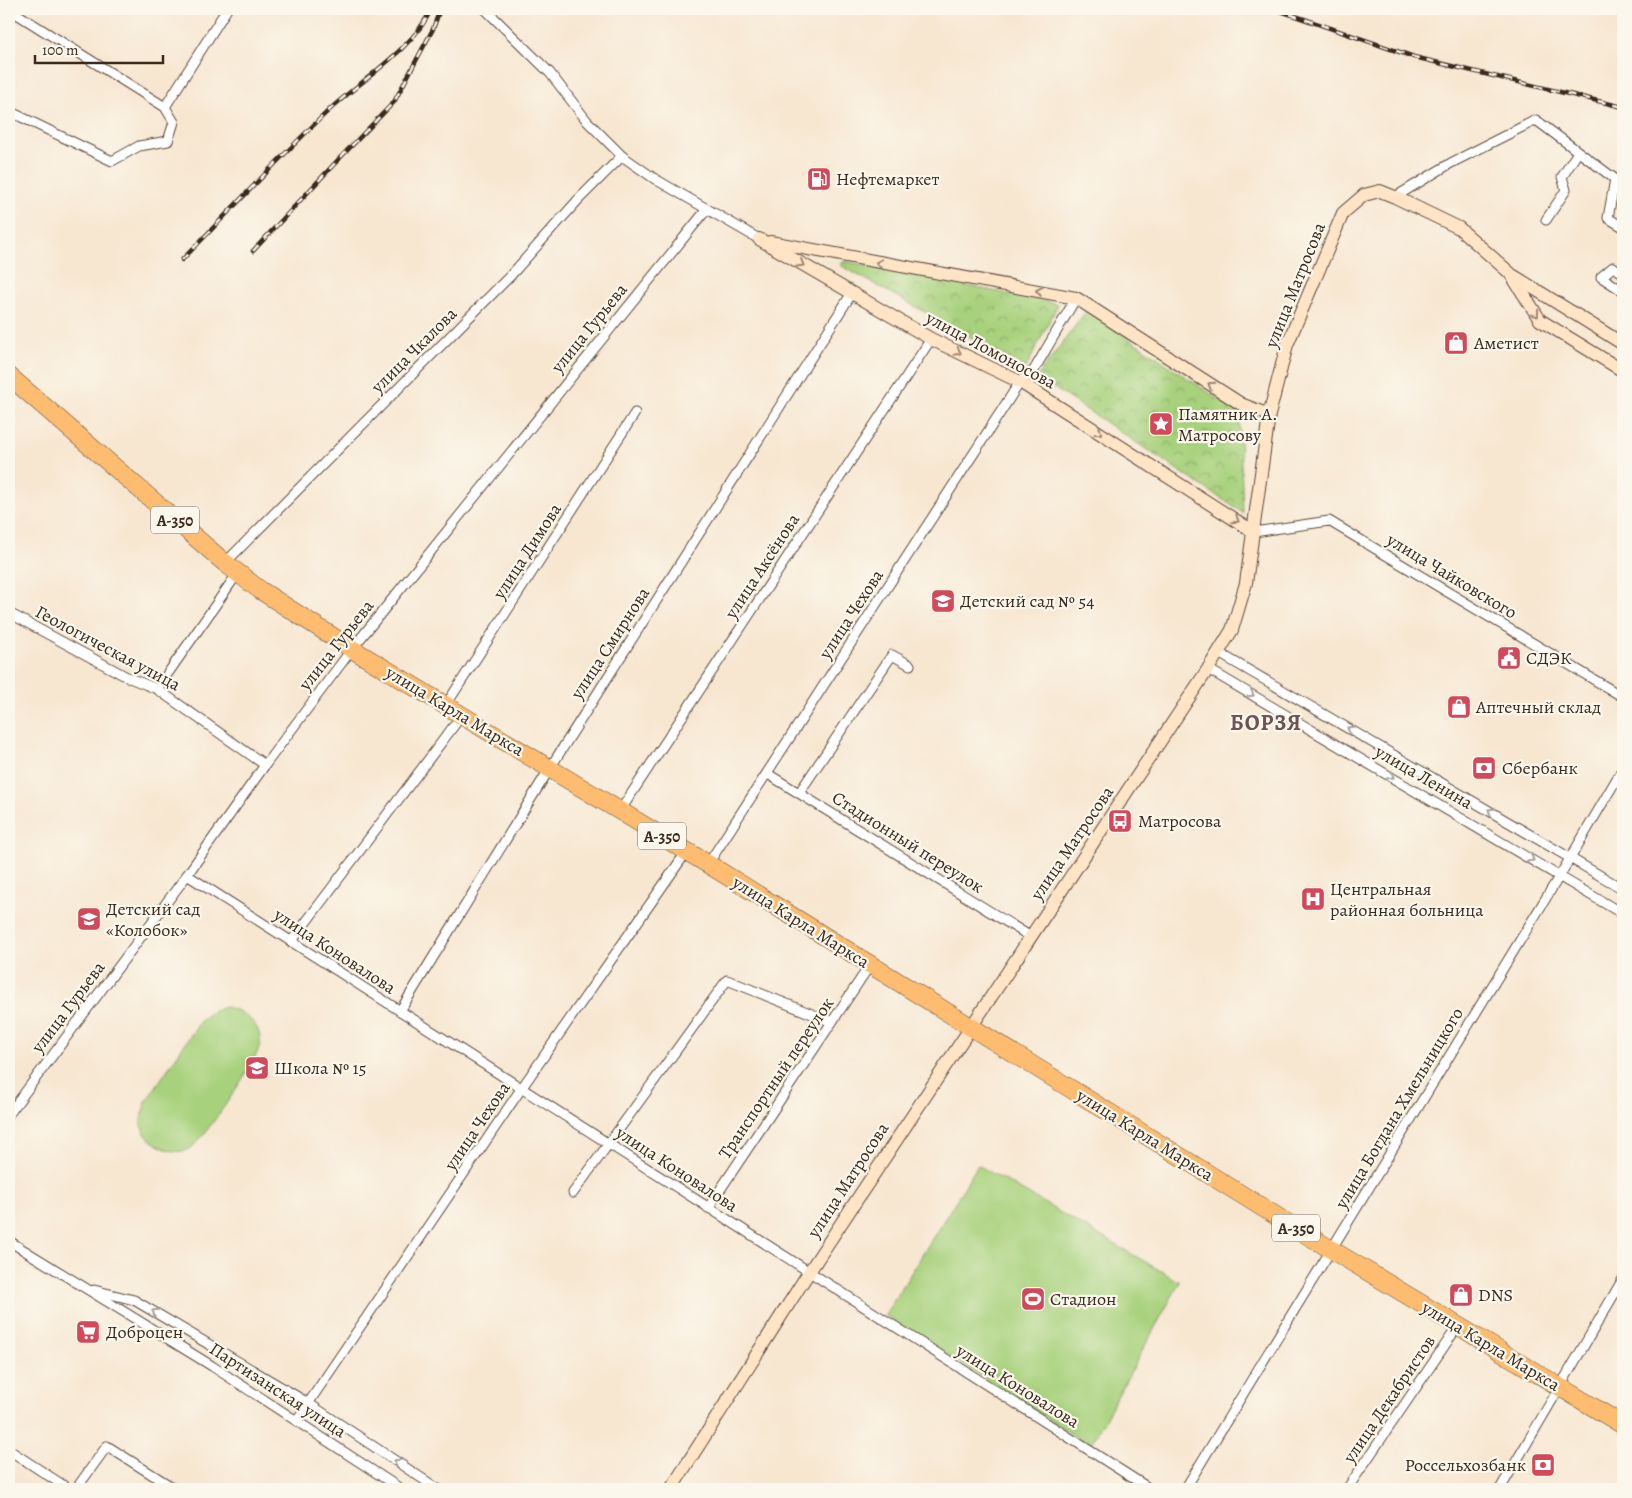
<svg xmlns="http://www.w3.org/2000/svg" width="1632" height="1498" viewBox="0 0 1632 1498" font-family="Alegreya,serif">
<style>
.park{fill:url(#park-crowns);stroke:#717e4d}
.pitch{fill:#a7d17c;stroke:#717e4d}
.lines{fill:none;stroke-linecap:round;stroke-linejoin:round}
.street-casing{stroke:#574639;stroke-width:11}
.secondary-casing{stroke:#574639;stroke-width:14}
.highway-casing{stroke:#574639;stroke-width:19}
.street{stroke:#fff;stroke-width:9}
.secondary{stroke:#ffe4c6;stroke-width:12}
.highway{stroke:#febc70;stroke-width:18}
.rail-casing{stroke:#3b2a1e;stroke-width:4.5}
.rail{stroke:#fbf7ec;stroke-width:2.5;stroke-dasharray:8;stroke-linecap:butt}
.oneway{stroke:#9d8772}
.oneway2{stroke:#a79f9a}
.labels{text-anchor:middle;stroke-width:4.5;stroke-linejoin:round;paint-order:stroke}
.shield{fill:#fbf7ec;stroke:#75685c;stroke-width:1}
.shield-label{font-size:16px;font-weight:bold;fill:#3b2a1e}
.poi-label{font-size:18px;fill:#3b2a1e;stroke:#fbf7ec;text-anchor:start}
.street-label{font-size:18px;fill:#3b2a1e;stroke:#fbf7ec}
.district-label{font-size:22px;font-weight:bold;letter-spacing:1px;fill:#6f5455;stroke:#fbf7ec}
</style>
<defs>
<pattern id="park-crowns" width="20" height="18" patternUnits="userSpaceOnUse" patternTransform="scale(1.25)"><rect width="20" height="18" fill="#a7d17c"/><path d="M2 6a3 3 0 1 1 6 0M12 15a3 3 0 1 1 6 0" fill="none" stroke="#89aa65"/></pattern>
</defs>
<rect width="100%" height="100%" fill="#fbf7ec"/>
<filter id="ink" filterUnits="userSpaceOnUse"><feTurbulence type="fractalNoise" baseFrequency=".02" numOctaves="2"/><feDisplacementMap in="SourceGraphic" scale="10" xChannelSelector="R" yChannelSelector="G"/><feConvolveMatrix kernelMatrix="1 2 1 2 8 2 1 2 1" color-interpolation-filters="sRGB"/></filter>
<filter id="wash" filterUnits="userSpaceOnUse"><feTurbulence type="fractalNoise" baseFrequency=".0096" numOctaves="4" result="noise"/><feDisplacementMap in="SourceGraphic" scale="20" xChannelSelector="R" yChannelSelector="G"/><feGaussianBlur stdDeviation="1.12" result="paint"/><feColorMatrix in="noise" values="0 0 0 0 0 0 0 0 0 0 0 0 0 0 0 0 0 1.4 0 .05"/><feComposite in="paint" operator="in"/></filter>
<g filter="url(#wash)">
<rect width="100%" height="100%" fill="#f7e7d1"/>
<!-- park -->
<g class="park">
<path d="M844,261L1058,304L1026,368L840,265Z"/>
<path d="M1087,310L1239,413L1243,513L1037,377Z"/>
</g>
<!-- pitch -->
<g class="pitch">
<path d="M225,1007C242,1010 263,1024 260,1045C257,1061 204,1139 191,1148C176,1158 149,1144 143,1130C138,1120 144,1109 147,1100L201,1020L211,1012Z"/>
<path d="M978,1165L1180,1282L1090,1446L885,1315Z"/>
</g>
</g>
<g filter="url(#ink)">
<g class="lines">
<defs>
<g id="street">
<path d="M9,9L165,107"/>
<path d="M485,9L550,73L587,121L622,156L655,179L759,239"/>
<path d="M9,111L112,161L139,146L168,141L174,122L165,107L227,9"/>
<path d="M1395,197L1451,163L1536,120L1615,179L1608,218L1623,227"/>
<path d="M1546,220L1566,190L1562,177L1578,152"/>
<path d="M1623,273L1613,267L1601,277L1623,291"/>
<path d="M1254,532L1329,521L1623,697"/>
<path d="M225,563L511,275L578,200L622,156"/>
<path d="M9,613L127,677L157,689L265,765"/>
<path d="M1219,653L1623,889"/>
<path d="M1208,669L1623,914"/>
<path d="M157,689L237,574"/>
<path d="M446,705L635,413"/>
<path d="M768,774L1031,937"/>
<path d="M799,793L892,655L910,665"/>
<path d="M620,811L931,339"/>
<path d="M708,864L1020,382L1034,370L1076,298"/>
<path d="M187,875L1150,1489"/>
<path d="M291,942L462,715"/>
<path d="M400,1011L550,768L852,293"/>
<path d="M9,1114L187,875L265,765L352,649L707,209"/>
<path d="M573,1193L727,980L832,1022"/>
<path d="M708,1208L870,965"/>
<path d="M9,1241L212,1366L401,1489"/>
<path d="M94,1290L134,1300L308,1403L438,1489"/>
<path d="M297,1420L521,1089L687,851"/>
<path d="M9,1450L69,1489"/>
<path d="M76,1489L107,1446L175,1489"/>
<path d="M1185,1489L1571,857L1623,768"/>
<path d="M1347,1489L1458,1326"/>
<path d="M1500,1489L1623,1279"/>
</g>
<g id="secondary">
<path d="M759,239L931,339L1020,382L1254,532"/>
<path d="M770,242L1076,298L1241,404L1269,415"/>
<path d="M1514,276L1623,344"/>
<path d="M671,1489L809,1272L1208,669L1232,630L1246,583L1269,415L1287,345L1343,213L1364,195L1380,191L1395,197L1459,228L1510,273L1540,320L1623,371"/>
</g>
<path id="highway" d="M9,376L225,563L260,590L352,649L716,869L1302,1232L1623,1425"/>
</defs>
<!-- street casing -->
<use href="#street" class="street-casing"/>
<!-- secondary casing -->
<use href="#secondary" class="secondary-casing"/>
<!-- highway casing -->
<use href="#highway" class="highway-casing"/>
<!-- street -->
<use href="#street" class="street"/>
<!-- secondary -->
<use href="#secondary" class="secondary"/>
<!-- highway -->
<use href="#highway" class="highway"/>
<defs>
<g id="rail">
<path d="M1275,9L1414,57L1623,107"/>
<path d="M253,251L337,161L394,102L433,29L440,9"/>
<path d="M182,260C230,211 277,160 326,113C357,83 415,48 431,9"/>
</g>
</defs>
<!-- rail casing -->
<use href="#rail" class="rail-casing"/>
<!-- rail -->
<use href="#rail" class="rail"/>
</g>
<!-- one-way arrows -->
<defs><path id="oneway-chevron" d="M-2-3.5L2.5 0L-2 3.5" fill="none" stroke-width="1.6" stroke-linecap="round" stroke-linejoin="round" transform="scale(1.25)"/></defs>
<g class="oneway">
<use href="#oneway-chevron" transform="translate(879 263) rotate(-170)"/>
<use href="#oneway-chevron" transform="translate(801 264) rotate(30)"/>
<use href="#oneway-chevron" transform="translate(1039 291) rotate(-170)"/>
<use href="#oneway-chevron" transform="translate(1536 314) rotate(55)"/>
<use href="#oneway-chevron" transform="translate(958 352) rotate(26)"/>
<use href="#oneway-chevron" transform="translate(1211 385) rotate(-147)"/>
<use href="#oneway-chevron" transform="translate(1099 432) rotate(33)"/>
<use href="#oneway-chevron" transform="translate(1236 520) rotate(33)"/>
</g>
<g class="oneway2">
<use href="#oneway-chevron" transform="translate(1251 694) rotate(30)"/>
<use href="#oneway-chevron" transform="translate(1350 729) rotate(-150)"/>
<use href="#oneway-chevron" transform="translate(1391 776) rotate(30)"/>
<use href="#oneway-chevron" transform="translate(1491 811) rotate(-150)"/>
<use href="#oneway-chevron" transform="translate(1531 859) rotate(30)"/>
<use href="#oneway-chevron" transform="translate(155 1312) rotate(-149)"/>
<use href="#oneway-chevron" transform="translate(397 1462) rotate(-146)"/>
</g>
</g>
<!-- icons -->
<defs>
<symbol id="fuel-square" viewBox="-11 -11 22 22"><rect x="-9" y="-9" width="18" height="18" rx="4" fill="#d1495b" stroke="#fbf7ec"/><path d="M-5.5-6h7V0h2V4h1.3V-2.5L3-4.5l.8-.8L6-3V5H2.5V1h-1V6h-7ZM-4.2-4.7v3.2H.2V-4.7Z" fill="#fff"/></symbol>
<symbol id="shop-square" viewBox="-11 -11 22 22"><rect x="-9" y="-9" width="18" height="18" rx="4" fill="#d1495b" stroke="#fbf7ec"/><path d="M-5-2.5h2.3a2.7 3.5 0 0 1 5.4 0H5L5.5 6h-11ZM-1.5-2.5h3a1.5 2.3 0 0 0-3 0Z" fill="#fff"/></symbol>
<symbol id="sight-square" viewBox="-11 -11 22 22"><rect x="-9" y="-9" width="18" height="18" rx="4" fill="#d1495b" stroke="#fbf7ec"/><path d="M0-6L1.8-2.2L6-1.7L2.9 1.2L3.7 5.4L0 3.3L-3.7 5.4L-2.9 1.2L-6-1.7L-1.8-2.2Z" fill="#fff"/></symbol>
<symbol id="school-square" viewBox="-11 -11 22 22"><rect x="-9" y="-9" width="18" height="18" rx="4" fill="#d1495b" stroke="#fbf7ec"/><path d="M0-5L7-2L0 1L-7-2ZM-4 1L0 2.5L4 1V4Q0 6-4 4Z" fill="#fff"/></symbol>
<symbol id="civic-square" viewBox="-11 -11 22 22"><rect x="-9" y="-9" width="18" height="18" rx="4" fill="#d1495b" stroke="#fbf7ec"/><path d="M-.6-6.5H3V-4.5H.6V-3L4-1V1h2V6H-6V1h2V-1L-.6-3ZM-1.2 2.5V6h2.4V2.5Z" fill="#fff"/></symbol>
<symbol id="bank-square" viewBox="-11 -11 22 22"><rect x="-9" y="-9" width="18" height="18" rx="4" fill="#d1495b" stroke="#fbf7ec"/><path d="M-6-4H6V4H-6ZM0-2.3a2.3 2.3 0 1 0 0 4.6a2.3 2.3 0 1 0 0-4.6Z" fill="#fff"/></symbol>
<symbol id="bus-square" viewBox="-11 -11 22 22"><rect x="-9" y="-9" width="18" height="18" rx="4" fill="#d1495b" stroke="#fbf7ec"/><path d="M-5-6H5V4H4V6H2V4H-2V6H-4V4H-5ZM-3.5-4V0h7V-4ZM-3.5 1.2v1.5H-2V1.2ZM2 1.2v1.5H3.5V1.2Z" fill="#fff"/></symbol>
<symbol id="hospital-square" viewBox="-11 -11 22 22"><rect x="-9" y="-9" width="18" height="18" rx="4" fill="#d1495b" stroke="#fbf7ec"/><path d="M-5-5h3v3.5h4V-5h3V5h-3V1.5h-4V5h-3Z" fill="#fff"/></symbol>
<symbol id="stadium-square" viewBox="-11 -11 22 22"><rect x="-9" y="-9" width="18" height="18" rx="4" fill="#d1495b" stroke="#fbf7ec"/><path d="M0-5a6.5 5 0 1 0 0 10a6.5 5 0 1 0 0-10ZM-3.5-1.8h7v3.6h-7Z" fill="#fff"/></symbol>
<symbol id="supermarket-square" viewBox="-11 -11 22 22"><rect x="-9" y="-9" width="18" height="18" rx="4" fill="#d1495b" stroke="#fbf7ec"/><path d="M-6-5.5h2.5l.6 2H6L4.5 2H-2.5L-4.4-4H-6ZM-1.5 3.2a1.3 1.3 0 1 0 .1 0ZM3 3.2a1.3 1.3 0 1 0 .1 0Z" fill="#fff"/></symbol>
</defs>
<g fill-rule="evenodd">
<use href="#fuel-square" x="805" y="165" width="28" height="28"/>
<use href="#shop-square" x="1442" y="329" width="28" height="28"/>
<use href="#sight-square" x="1147" y="410" width="28" height="28"/>
<use href="#school-square" x="929" y="587" width="28" height="28"/>
<use href="#civic-square" x="1495" y="644" width="28" height="28"/>
<use href="#shop-square" x="1445" y="693" width="28" height="28"/>
<use href="#bank-square" x="1470" y="754" width="28" height="28"/>
<use href="#bus-square" x="1106" y="807" width="28" height="28"/>
<use href="#hospital-square" x="1299" y="885" width="28" height="28"/>
<use href="#school-square" x="75" y="905" width="28" height="28"/>
<use href="#school-square" x="243" y="1054" width="28" height="28"/>
<use href="#shop-square" x="1447" y="1281" width="28" height="28"/>
<use href="#stadium-square" x="1019" y="1285" width="28" height="28"/>
<use href="#supermarket-square" x="74" y="1318" width="28" height="28"/>
<use href="#bank-square" x="1529" y="1451" width="28" height="28"/>
</g>
<g class="labels">
<!-- shield labels -->
<g class="shield">
<rect x="151" y="506.5" width="48" height="27" rx="4"/>
<rect x="638" y="822.5" width="48" height="27" rx="4"/>
<rect x="1272" y="1214.5" width="48" height="27" rx="4"/>
</g>
<g class="shield-label">
<text x="175" y="526">А-350</text>
<text x="662" y="842">А-350</text>
<text x="1296" y="1234">А-350</text>
</g>
<!-- poi labels -->
<g class="poi-label">
<text x="836" y="185">Нефтемаркет</text>
<text x="1474" y="349">Аметист</text>
<text x="1178" y="420">Памятник А.<tspan x="1178" dy="21">Матросову</tspan></text>
<text x="960" y="607">Детский сад № 54</text>
<text x="1526" y="664">СДЭК</text>
<text x="1476" y="713">Аптечный склад</text>
<text x="1502" y="774">Сбербанк</text>
<text x="1138" y="827">Матросова</text>
<text x="1330" y="895">Центральная<tspan x="1330" dy="21">районная больница</tspan></text>
<text x="106" y="915">Детский сад<tspan x="106" dy="21">«Колобок»</tspan></text>
<text x="274" y="1074">Школа № 15</text>
<text x="1478" y="1301">DNS</text>
<text x="1050" y="1305">Стадион</text>
<text x="106" y="1338">Доброцен</text>
<text x="1526" y="1471" text-anchor="end">Россельхозбанк</text>
</g>
<!-- street labels -->
<g class="street-label">
<text transform="translate(1295 285) rotate(-68)" y="6">улица Матросова</text>
<text transform="translate(589 328) rotate(-51)" y="6">улица Гурьева</text>
<text transform="translate(414 350) rotate(-45)" y="6">улица Чкалова</text>
<text transform="translate(991 350) rotate(28)" y="6">улица Ломоносова</text>
<text transform="translate(527 551) rotate(-57)" y="6">улица Димова</text>
<text transform="translate(762 566) rotate(-57)" y="6">улица Аксёнова</text>
<text transform="translate(1452 576) rotate(31)" y="6">улица Чайковского</text>
<text transform="translate(851 614) rotate(-57)" y="6">улица Чехова</text>
<text transform="translate(610 643) rotate(-57)" y="6">улица Смирнова</text>
<text transform="translate(336 645) rotate(-52)" y="6">улица Гурьева</text>
<text transform="translate(108 648) rotate(28)" y="6">Геологическая улица</text>
<text transform="translate(455 711) rotate(31)" y="6">улица Карла Маркса</text>
<text transform="translate(1424 777) rotate(30)" y="6">улица Ленина</text>
<text transform="translate(908 842) rotate(32)" y="6">Стадионный переулок</text>
<text transform="translate(1072 843) rotate(-56)" y="6">улица Матросова</text>
<text transform="translate(801 922) rotate(32)" y="6">улица Карла Маркса</text>
<text transform="translate(335 951) rotate(33)" y="6">улица Коновалова</text>
<text transform="translate(68 1007) rotate(-53)" y="6">улица Гурьева</text>
<text transform="translate(776 1078) rotate(-56)" y="6">Транспортный переулок</text>
<text transform="translate(1399 1108) rotate(-59)" y="6">улица Богдана Хмельницкого</text>
<text transform="translate(477 1126) rotate(-56)" y="6">улица Чехова</text>
<text transform="translate(1145 1135) rotate(32)" y="6">улица Карла Маркса</text>
<text transform="translate(677 1169) rotate(33)" y="6">улица Коновалова</text>
<text transform="translate(848 1180) rotate(-57)" y="6">улица Матросова</text>
<text transform="translate(1491 1346) rotate(31)" y="6">улица Карла Маркса</text>
<text transform="translate(1018 1386) rotate(32)" y="6">улица Коновалова</text>
<text transform="translate(278 1390) rotate(33)" y="6">Партизанская улица</text>
<text transform="translate(1389 1399) rotate(-56)" y="6">улица Декабристов</text>
</g>
<!-- district labels -->
<g class="district-label">
<text x="1266" y="730">БОРЗЯ</text>
</g>
</g>
<!-- margin -->
<rect width="1632" height="1498" fill="none" stroke="#fbf7ec" stroke-width="30"/>
<!-- scale -->
<path d="M35 55v8h128v-8" fill="none" stroke="#3b2a1e" stroke-width="2.5"/>
<text x="42" y="55" font-size="15" fill="#3b2a1e" stroke="#fbf7ec" stroke-width="4" paint-order="stroke">100 m</text>
</svg>
